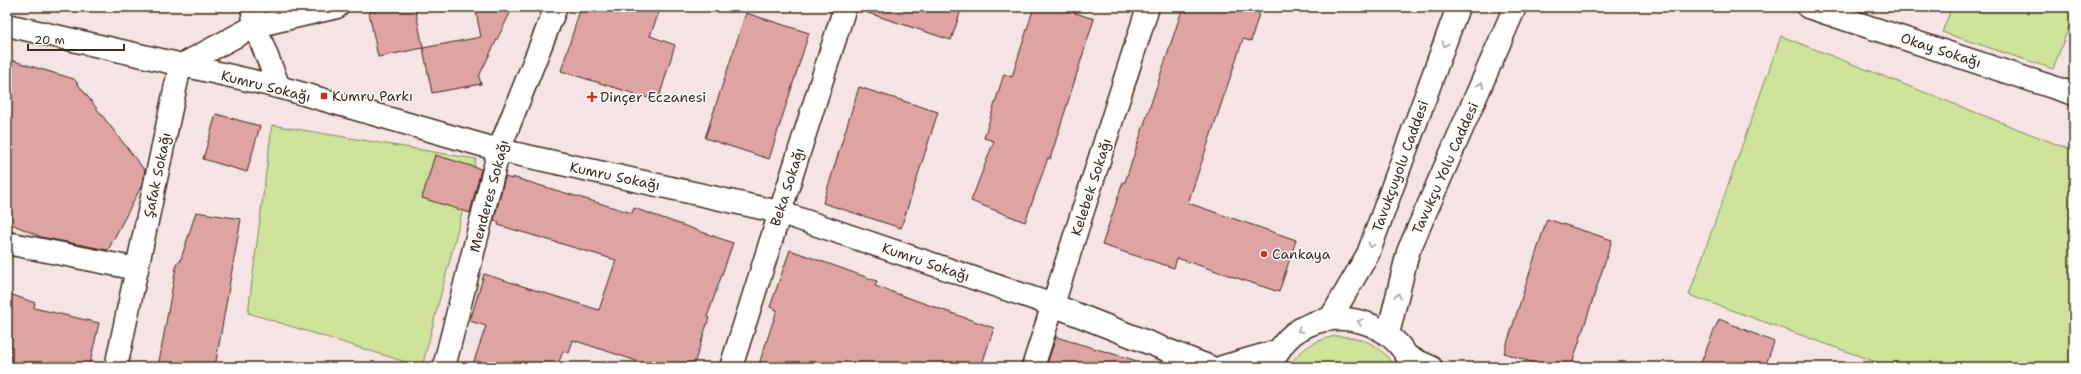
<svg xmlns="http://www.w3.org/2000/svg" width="2081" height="374" viewBox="0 0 2081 374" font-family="'Shantell Sans',sans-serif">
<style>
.green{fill:#cce399;stroke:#84865c}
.building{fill:#dfa4a2;stroke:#3b2a1e}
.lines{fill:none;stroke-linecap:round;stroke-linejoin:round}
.minor-casing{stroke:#3b2a1e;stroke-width:25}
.tertiary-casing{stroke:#3b2a1e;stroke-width:25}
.primary-casing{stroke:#3b2a1e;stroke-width:25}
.minor{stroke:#fff;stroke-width:22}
.tertiary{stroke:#fff;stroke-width:22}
.primary{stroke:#fff;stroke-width:22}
.oneway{stroke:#a79f9a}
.poi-dot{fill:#c8321e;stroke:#fff;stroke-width:1.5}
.labels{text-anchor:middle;stroke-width:3;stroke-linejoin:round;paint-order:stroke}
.street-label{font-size:14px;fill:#3b2a1e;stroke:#fff}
.poi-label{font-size:14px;fill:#3b2a1e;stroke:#fff;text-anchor:start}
</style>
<rect width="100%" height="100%" fill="#f5e4e3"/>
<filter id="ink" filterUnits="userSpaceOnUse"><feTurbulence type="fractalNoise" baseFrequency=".025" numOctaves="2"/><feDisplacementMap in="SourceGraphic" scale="8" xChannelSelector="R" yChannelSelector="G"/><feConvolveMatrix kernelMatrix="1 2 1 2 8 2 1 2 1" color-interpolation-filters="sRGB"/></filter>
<g filter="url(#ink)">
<!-- green -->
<g class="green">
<path d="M1952,7H2074V13L2053,69L1942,32Z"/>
<path d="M1781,36L2074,151V263L2072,269L2074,270V367H1890L1689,295Z"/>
<path d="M272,125L476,159L422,367L248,313Z"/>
<path d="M1335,336C1361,337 1381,343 1394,367H1288C1302,348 1312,342 1335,336Z"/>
</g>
<!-- building -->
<g class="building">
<path d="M391,7H415L423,48L378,57L369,12Z"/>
<path d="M475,7H513L479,76L481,84L432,93L423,48L481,37Z"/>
<path d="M581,7H661L650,36L675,45L658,101L561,71Z"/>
<path d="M866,7H962L951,40L865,12Z"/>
<path d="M1034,7H1056L1094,19L1050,159L1048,158L1025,222L971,201L994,141L984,138L1004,74L1012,77Z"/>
<path d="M1183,7H1261L1251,41L1243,39L1188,203L1296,240L1279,292L1177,258L1174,268L1102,245L1123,182H1125Z"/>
<path d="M746,13L809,33L769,159L705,138Z"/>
<path d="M7,59L74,79L145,171L141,187L108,250L41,237L7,222Z"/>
<path d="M859,87L938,112L901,228L823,203Z"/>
<path d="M216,114L260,126L247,172L203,159Z"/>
<path d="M435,155L481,169L470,213L422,198Z"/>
<path d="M505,177L512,179V177L632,213L634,208L733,243L707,317L709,318L693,367H655L573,340L569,353L563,351L557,367H472L486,326L470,321L484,274L599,310L616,260L498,225L499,222L494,220Z"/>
<path d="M196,212L241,219L215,367H158L177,262H180Z"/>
<path d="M1547,219L1612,240L1571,367H1546L1504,353Z"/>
<path d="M790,250L877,281L875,286L994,328L981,367H758L777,310L770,307Z"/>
<path d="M7,293L35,303L34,308L99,323L89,367H7Z"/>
<path d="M1719,319L1774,342L1765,367H1699Z"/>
<path d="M1056,337L1134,360L1133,367H1046Z"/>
</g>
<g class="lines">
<defs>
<g id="minor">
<path d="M252,7L255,26L279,87"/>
<path d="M1808,7L2074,94"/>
<path d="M7,243L137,269"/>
<path d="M116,367L180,66L255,26L337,7"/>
<path d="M444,367L499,150L556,7"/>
<path d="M731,367L845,7"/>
<path d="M1033,367L1148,7"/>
</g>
<g id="tertiary">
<path d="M7,25L279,87L499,150L779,212L1053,305L1210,367"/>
<path d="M1408,357L1431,367"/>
<path d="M1222,367L1277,351"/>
</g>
<g id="primary">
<path d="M1330,319L1368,254L1458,7"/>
<path d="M1388,334L1408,252L1515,7"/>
<path d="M1271,367C1276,354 1282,343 1293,334C1332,304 1395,320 1412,367"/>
</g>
</defs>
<!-- minor casing -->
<use href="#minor" class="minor-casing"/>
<!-- tertiary casing -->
<use href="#tertiary" class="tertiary-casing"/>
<!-- primary casing -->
<use href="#primary" class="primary-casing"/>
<!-- minor -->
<use href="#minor" class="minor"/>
<!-- tertiary -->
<use href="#tertiary" class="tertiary"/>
<!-- primary -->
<use href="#primary" class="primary"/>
</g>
<!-- one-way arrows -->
<defs><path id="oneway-chevron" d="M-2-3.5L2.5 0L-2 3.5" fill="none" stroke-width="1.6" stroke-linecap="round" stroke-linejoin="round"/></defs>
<g class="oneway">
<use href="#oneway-chevron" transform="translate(1445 44) rotate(110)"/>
<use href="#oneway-chevron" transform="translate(1481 85) rotate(-66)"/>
<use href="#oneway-chevron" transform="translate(1371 245) rotate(110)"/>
<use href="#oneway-chevron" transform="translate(1398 296) rotate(-77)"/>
<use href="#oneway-chevron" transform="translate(1360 322) rotate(-165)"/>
<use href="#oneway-chevron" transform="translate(1300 330) rotate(149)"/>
</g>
</g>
<!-- markers -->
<g class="poi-dot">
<rect x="320" y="92" width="8" height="8" rx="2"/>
<path d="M590 91h4v4h4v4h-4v4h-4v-4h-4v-4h4z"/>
<circle cx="1264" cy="254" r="4"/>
</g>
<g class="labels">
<!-- street labels -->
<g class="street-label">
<text transform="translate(1941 50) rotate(18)" y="5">Okay Sokağı</text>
<text transform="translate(266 86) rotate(14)" y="5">Kumru Sokağı</text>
<text transform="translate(1400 166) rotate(-70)" y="5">Tavukçuyolu Caddesi</text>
<text transform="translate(1445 168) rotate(-66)" y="5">Tavukçu Yolu Caddesi</text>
<text transform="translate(157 175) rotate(-78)" y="5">Şafak Sokağı</text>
<text transform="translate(615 176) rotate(12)" y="5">Kumru Sokağı</text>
<text transform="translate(787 187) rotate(-72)" y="5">Beka Sokağı</text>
<text transform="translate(1091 187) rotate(-72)" y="5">Kelebek Sokağı</text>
<text transform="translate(489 196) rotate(-75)" y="5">Menderes Sokağı</text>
<text transform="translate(926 262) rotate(19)" y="5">Kumru Sokağı</text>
</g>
<!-- poi labels -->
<g class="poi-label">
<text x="332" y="101">Kumru Parkı</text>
<text x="600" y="102">Dinçer Eczanesi</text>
<text x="1272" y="259">Cankaya</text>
</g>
</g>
<!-- margin -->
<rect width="2081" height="374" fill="none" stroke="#fff" stroke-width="24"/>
<rect x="12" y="12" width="2057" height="350" fill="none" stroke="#3b2a1e" stroke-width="1.5" filter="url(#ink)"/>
<!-- scale -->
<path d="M28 44v6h96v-6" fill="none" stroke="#3b2a1e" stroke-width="2"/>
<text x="34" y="44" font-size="12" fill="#3b2a1e" stroke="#ffffff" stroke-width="3" paint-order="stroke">20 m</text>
</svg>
